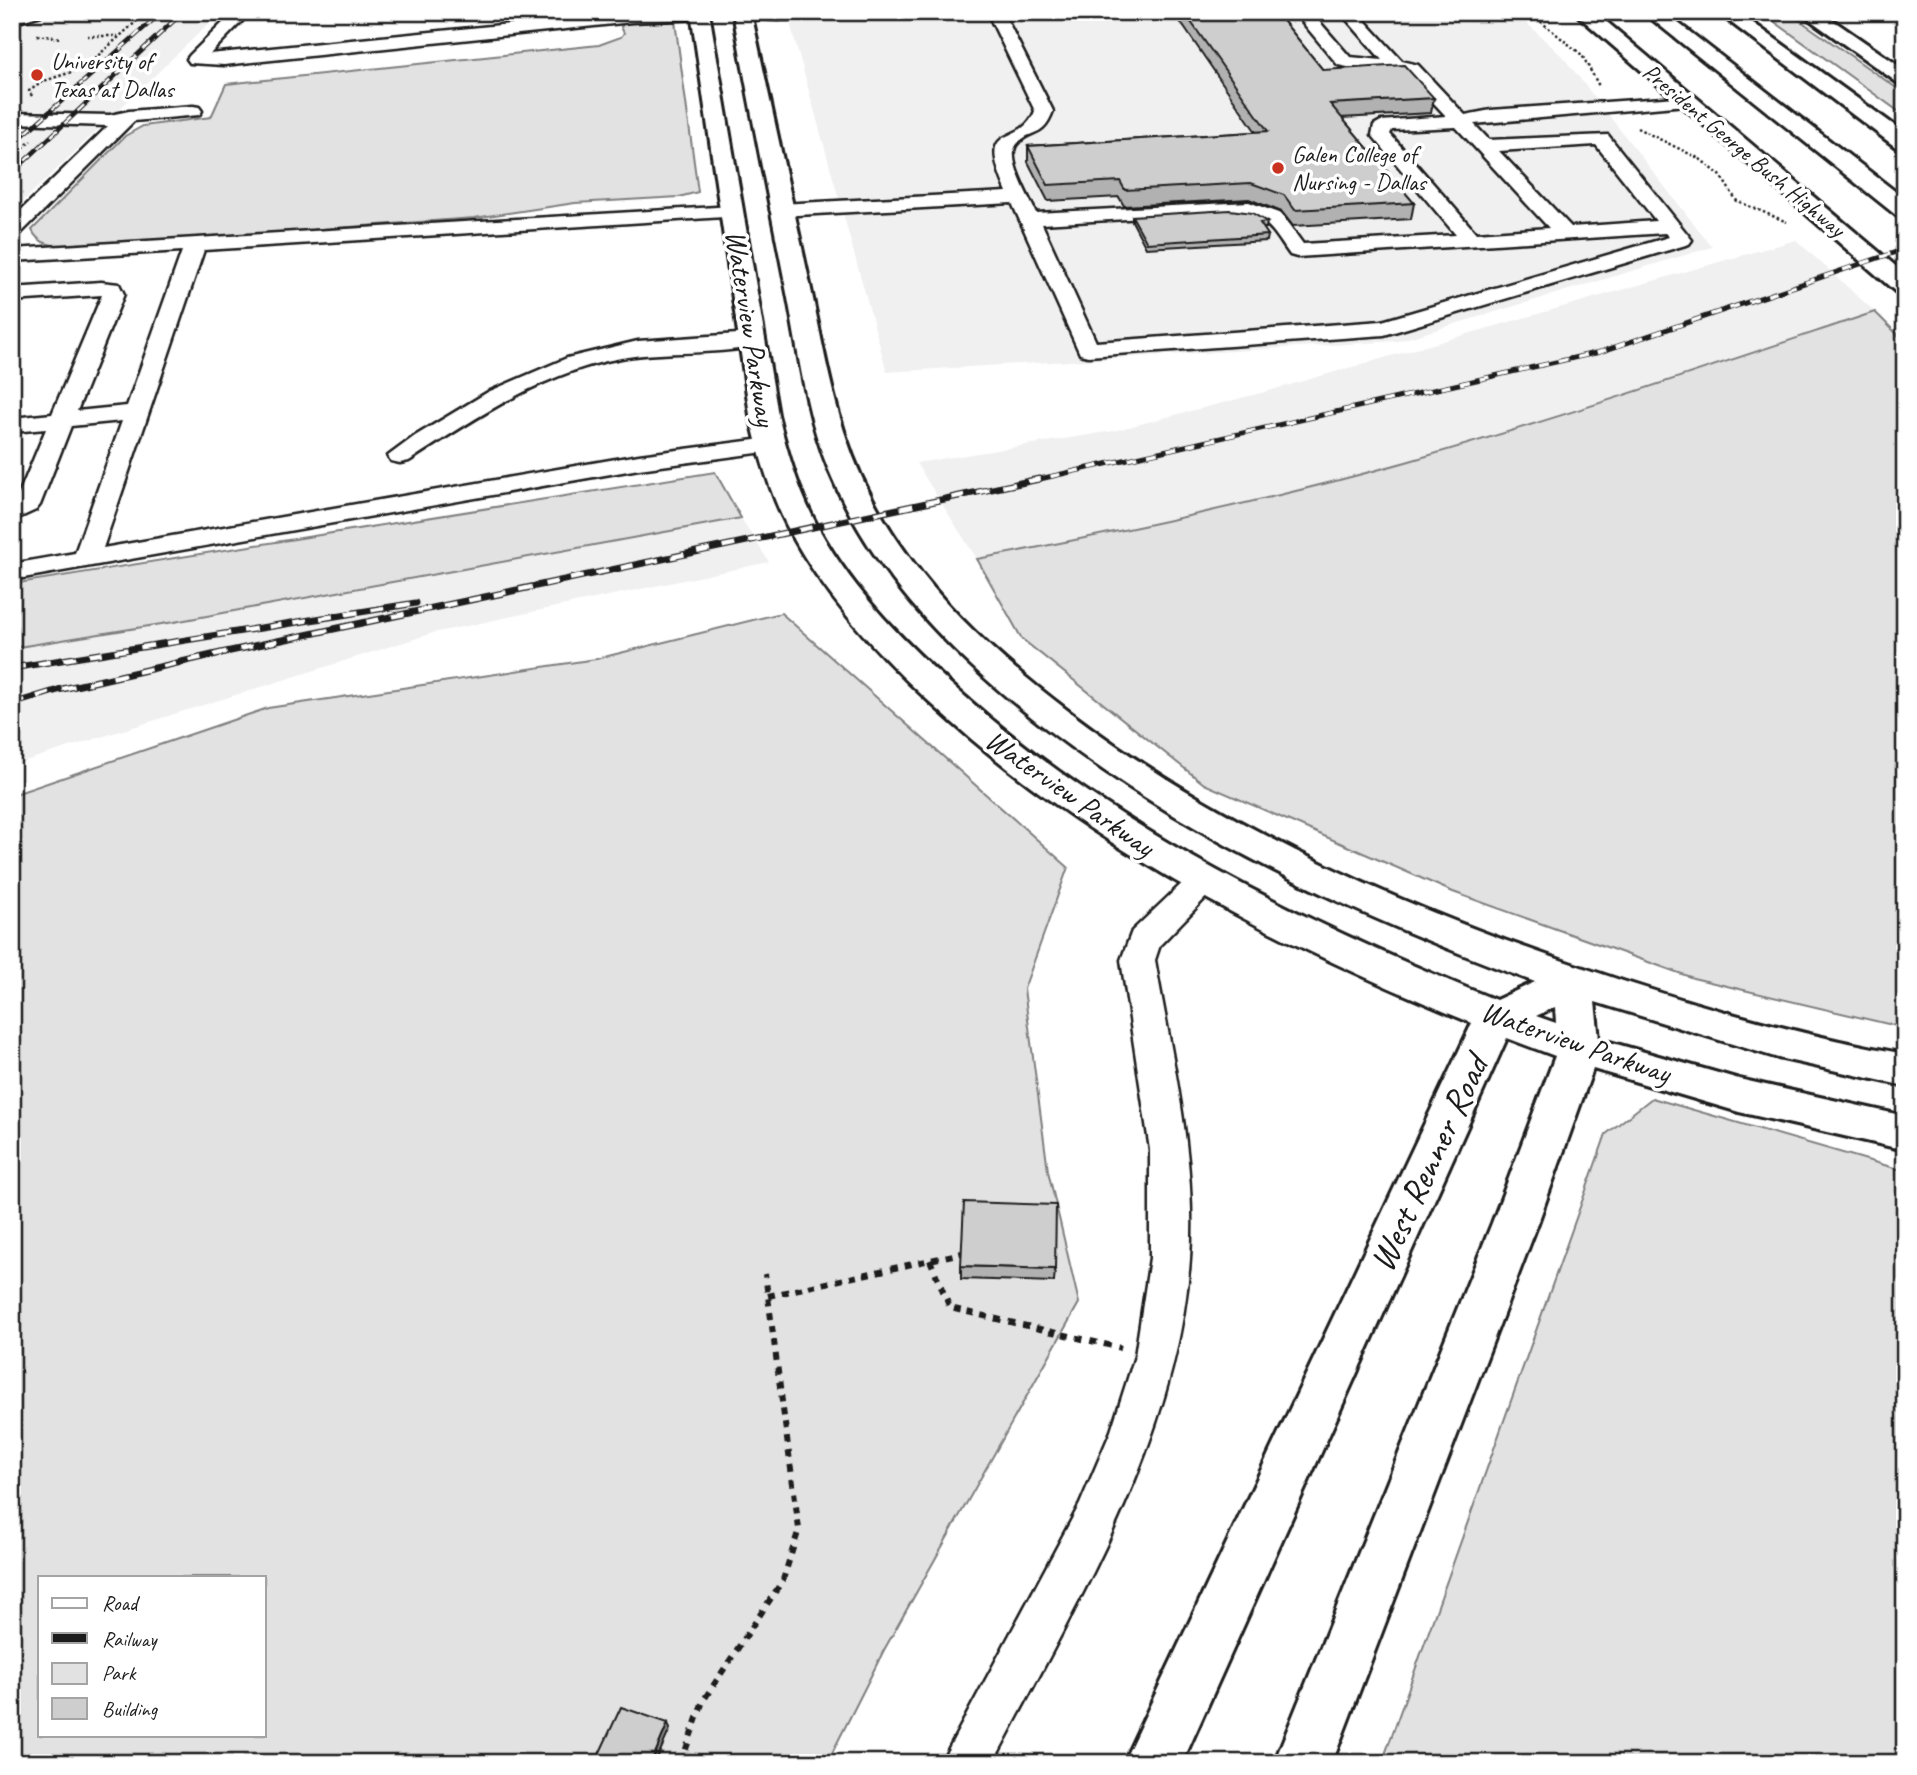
<svg xmlns="http://www.w3.org/2000/svg" width="1917" height="1775" viewBox="0 0 1917 1775" font-family="Caveat,sans-serif">
<style>
.built{fill:#f0f0f0}
.green{fill:#e2e2e2;stroke:#7f7f7f;stroke-width:2;fill-rule:evenodd}
.lines{fill:none;stroke-linecap:round;stroke-linejoin:round}
.stream{fill:#7a7a7a;fill-rule:evenodd}
.minor-casing{stroke:#1c1c1c;stroke-width:5}
.major-casing{stroke:#1c1c1c;stroke-width:6}
.highway-casing{stroke:#1c1c1c;stroke-width:6}
.path-far1{stroke:#1c1c1c;stroke-width:2.5;stroke-dasharray:2.5 2.5;stroke-linecap:butt}
.path{stroke:#1c1c1c;stroke-width:6;stroke-dasharray:7 7;stroke-linecap:butt}
.minor{fill:#fff;fill-rule:evenodd}
.major{fill:#fff;fill-rule:evenodd}
.highway{fill:#fff;fill-rule:evenodd}
.rail-far2-casing{stroke:#1c1c1c;stroke-width:4.5}
.rail-far1-casing{stroke:#1c1c1c;stroke-width:5}
.rail-casing{stroke:#1c1c1c;stroke-width:7}
.rail-far2{stroke:#fff;stroke-width:2.5;stroke-dasharray:9;stroke-linecap:butt}
.rail-far1{stroke:#fff;stroke-width:3.5;stroke-dasharray:10;stroke-linecap:butt}
.rail{stroke:#fff;stroke-width:4.5;stroke-dasharray:13;stroke-linecap:butt}
.wall{fill:#b1b1b1;stroke:#1c1c1c;stroke-width:2}
.shaded-wall{fill:#909090;stroke:#1c1c1c;stroke-width:2}
.building{fill:#cecece;stroke:#1c1c1c;stroke-width:2}
.poi-dot{fill:#c8321e;stroke:#fff;stroke-width:2.5}
.labels{text-anchor:middle;stroke-width:7;stroke-linejoin:round;paint-order:stroke}
.far-poi-label{font-size:24px;fill:#1c1c1c;stroke:#fff;text-anchor:start}
.far-street-label{font-size:24px;fill:#1c1c1c;stroke:#fff}
.street-label{font-size:30px;fill:#1c1c1c;stroke:#fff}
.near-street-label{font-size:37px;fill:#1c1c1c;stroke:#fff}
</style>
<rect width="100%" height="100%" fill="#fff"/>
<filter id="ink" filterUnits="userSpaceOnUse"><feTurbulence type="fractalNoise" baseFrequency=".0143" numOctaves="2"/><feDisplacementMap in="SourceGraphic" scale="14" xChannelSelector="R" yChannelSelector="G"/><feConvolveMatrix kernelMatrix="1 2 1 2 8 2 1 2 1" color-interpolation-filters="sRGB"/></filter>
<g filter="url(#ink)">
<!-- built -->
<g class="built">
<path d="M102,12H221L12,212V23L53,17L90,21Z"/>
<path d="M787,12H1515L1563,57L1712,247L1398,341L887,372Z"/>
<path d="M1796,240L1875,312L1572,412L1404,463L1171,522L977,559L916,463L1113,431L1265,392Z"/>
<path d="M741,518L769,562L433,633L12,765V648L174,622Z"/>
</g>
<!-- green -->
<g class="green">
<path d="M1761,12H1788L1905,94V116Z"/>
<path d="M675,21L698,192L679,197L575,203L474,218L75,247C59,246 39,247 32,230L125,136L143,126L211,117L226,84L599,45L621,37L624,33L621,27L623,24Z"/>
<path d="M1875,312L1905,342V1028L1693,978L1453,892L1204,784L1022,639L977,559C1121,532 1264,502 1406,462C1564,417 1719,364 1875,312Z"/>
<path d="M715,472L741,518L174,622L12,648V584Z"/>
<path d="M781,613L1068,867L1024,989L1048,1171L1079,1303L884,1650L827,1763H12V795L268,708L596,659ZM40,1577H264V1735H40Z"/>
<path d="M1652,1098L1905,1171V1763H1382L1606,1134Z"/>
</g>
<g class="lines">
<!-- stream -->
<path class="stream" d="M19,128L22,130L21,131L12,138V133Z"/>
<defs>
<g id="minor">
<path d="M17,12H43L41,15L12,24V14Z"/>
<path d="M234,12H251L210,54L631,12L708,14L700,19L632,22L224,65L190,63L187,59L190,55Z"/>
<path d="M735,12H827C816,22 746,23 735,12Z"/>
<path d="M987,12H1003L1053,111C1043,139 1031,128 1017,144C1005,158 1030,198 1036,213L1249,202L1281,214L1303,244L1456,235L1372,135L1374,125L1381,121L1446,116L1406,73L1396,70L1367,71L1338,65L1294,12H1311L1350,57L1382,60L1340,12H1357L1402,61L1418,65L1465,115L1491,110L1692,96L1695,100L1686,105L1474,124L1489,140L1608,135L1692,240L1689,244L1384,335L1088,356L1080,354L1012,203L780,216L773,214L770,210L773,206L780,204L1007,192C974,118 1020,150 1035,111ZM1456,127L1549,228L1476,233L1390,134L1392,130ZM1596,145L1656,221L1571,227L1499,151ZM1229,213C1267,215 1270,227 1290,255L1297,257L1665,233L1669,237L1382,321L1096,342L1042,224Z"/>
<path d="M193,106L199,107L202,111L199,115L134,121L19,235L12,237V219L108,126L12,123V113L110,115L129,111Z"/>
<path d="M733,206L740,208L743,212L740,216L204,250L103,548L639,455L770,438L779,440L782,445L779,450L639,469L12,580V564L75,553L122,421L71,426L40,505L36,510L12,521V503L16,501L46,429L12,432V418L52,414L102,295L12,301V288L101,282L119,284L124,294L77,411L127,406L182,251L12,261V249Z"/>
<path d="M752,333L760,335L763,340L760,345C715,356 666,350 621,358C543,372 474,419 409,461L400,463L391,461L388,456L415,436L488,392L567,358L638,341Z"/>
<path d="M1203,872L1215,875L1220,883L1160,945L1155,960C1172,1058 1197,1159 1190,1259C1177,1443 1076,1603 993,1763H941L1080,1504L1111,1431L1135,1356L1150,1258V1150L1121,960L1132,931L1191,875Z"/>
</g>
<g id="major">
<path d="M691,12H709L778,415C788,455 799,493 819,529C854,593 907,645 961,693C1117,832 1303,922 1496,1000L1535,982C1358,917 1188,839 1039,723C951,654 871,573 828,468C805,411 798,348 786,288C768,196 749,104 733,12H751C770,102 790,191 809,280C825,353 835,427 870,494C917,585 990,652 1071,713C1235,837 1428,918 1623,981C1716,1011 1809,1037 1905,1054V1086L1778,1058L1595,1002L1599,1039L1739,1079L1905,1116V1150L1739,1112L1593,1069L1538,1223L1332,1763H1274L1492,1223L1555,1056L1507,1038L1182,1763H1123L1472,1023C1277,943 1089,849 933,705C877,654 825,597 789,530C770,494 759,455 750,415ZM1555,1007L1556,1023L1536,1016Z"/>
<path d="M1574,12H1595L1905,274V294L1896,292Z"/>
<path d="M1799,12H1821L1905,70V85L1898,83Z"/>
</g>
<g id="highway">
<path d="M1643,12H1664L1905,199V218L1897,216Z"/>
<path d="M1717,12H1738L1905,133V149L1897,148Z"/>
</g>
</defs>
<!-- minor casing -->
<use href="#minor" class="minor-casing"/>
<!-- major casing -->
<use href="#major" class="major-casing"/>
<!-- highway casing -->
<use href="#highway" class="highway-casing"/>
<!-- path-far1 -->
<g class="path-far1">
<path d="M1529,12L1582,55L1599,86"/>
<path d="M37,35L61,38"/>
<path d="M87,36H118"/>
<path d="M32,96L29,91L44,81L84,68L147,12"/>
<path d="M1637,128L1700,159L1720,175L1737,201L1787,222"/>
<path d="M12,158L31,141"/>
</g>
<!-- path -->
<g class="path">
<path d="M930,1260L950,1308L1121,1348"/>
<path d="M768,1296L962,1253"/>
<path d="M681,1763L703,1701L783,1580L799,1529L765,1274"/>
</g>
<!-- minor -->
<use href="#minor" class="minor"/>
<!-- major -->
<use href="#major" class="major"/>
<!-- highway -->
<use href="#highway" class="highway"/>
<defs>
<g id="rail-far2">
<path d="M12,145L162,12"/>
<path d="M12,173L183,12"/>
</g>
<path id="rail-far1" d="M1031,481L1600,352L1905,249"/>
<g id="rail">
<path d="M12,668L416,603"/>
<path d="M12,704L58,690L221,653L1039,479"/>
</g>
</defs>
<!-- rail-far2 casing -->
<use href="#rail-far2" class="rail-far2-casing"/>
<!-- rail-far1 casing -->
<use href="#rail-far1" class="rail-far1-casing"/>
<!-- rail casing -->
<use href="#rail" class="rail-casing"/>
<!-- rail-far2 -->
<use href="#rail-far2" class="rail-far2"/>
<!-- rail-far1 -->
<use href="#rail-far1" class="rail-far1"/>
<!-- rail -->
<use href="#rail" class="rail"/>
</g>
<!-- wall -->
<g class="wall">
<path d="M1177,12H1276L1323,70L1434,98L1431,113L1342,118L1414,203L1411,219L1293,226L1282,212L1249,199L1124,206L1119,197L1048,201L1028,162V146L1256,132L1177,17Z"/>
<path d="M1132,216L1267,222L1266,228H1263L1268,235L1267,241L1146,248L1132,221Z"/>
<path d="M961,1266L1055,1269L1054,1282L961,1279Z"/>
</g>
<!-- shaded-wall -->
<path class="shaded-wall" d="M668,1723L670,1729L655,1763H651Z"/>
<!-- building -->
<g class="building">
<path d="M1184,12H1276L1323,70L1404,65L1434,98L1330,104L1414,203L1295,210L1284,195L1251,183L1125,190L1120,181L1048,185L1028,146L1268,131Z"/>
<path d="M1230,210L1252,213L1267,222L1260,223L1268,235L1147,243L1132,216Z"/>
<path d="M964,1202L1056,1205L1055,1269L961,1266Z"/>
<path d="M621,1707L668,1723L651,1763H595Z"/>
</g>
</g>
<!-- markers -->
<g class="poi-dot">
<circle cx="37" cy="75" r="7"/>
<circle cx="1278" cy="168" r="7"/>
</g>
<g class="labels">
<!-- far-poi labels -->
<g class="far-poi-label">
<text x="51" y="69">University of<tspan x="51" dy="28">Texas at Dallas</tspan></text>
<text x="1292" y="162">Galen College of<tspan x="1292" dy="28">Nursing - Dallas</tspan></text>
</g>
<!-- far-street labels -->
<g class="far-street-label">
<text transform="translate(1744 150) rotate(40)" y="8">President George Bush Highway</text>
</g>
<!-- street labels -->
<g class="street-label">
<text transform="translate(751 328) rotate(81)" y="10">Waterview Parkway</text>
<text transform="translate(1070 793) rotate(35)" y="10">Waterview Parkway</text>
<text transform="translate(1576 1042) rotate(19)" y="10">Waterview Parkway</text>
</g>
<!-- near-street labels -->
<g class="near-street-label">
<text transform="translate(1428 1163) rotate(-65)" y="13">West Renner Road</text>
</g>
</g>
<!-- margin -->
<rect width="1917" height="1775" fill="none" stroke="#fff" stroke-width="42"/>
<rect x="21" y="21" width="1875" height="1733" fill="none" stroke="#1c1c1c" stroke-width="2.5" filter="url(#ink)"/>
<!-- legend -->
<rect x="38" y="1576" width="228" height="161" fill="#ffffff" stroke="#a4a4a4" stroke-width="2"/>
<rect x="52" y="1598" width="35" height="10" fill="#ffffff" stroke="#a4a4a4" stroke-width="2"/>
<text x="102" y="1610" font-size="21" fill="#1c1c1c">Road</text>
<rect x="52" y="1633" width="35" height="10" fill="#1c1c1c" stroke="#a4a4a4" stroke-width="2"/>
<text x="102" y="1646" font-size="21" fill="#1c1c1c">Railway</text>
<rect x="52" y="1663" width="35" height="21" fill="#e2e2e2" stroke="#a4a4a4" stroke-width="2"/>
<text x="102" y="1680" font-size="21" fill="#1c1c1c">Park</text>
<rect x="52" y="1698" width="35" height="21" fill="#cecece" stroke="#a4a4a4" stroke-width="2"/>
<text x="102" y="1716" font-size="21" fill="#1c1c1c">Building</text>
</svg>
